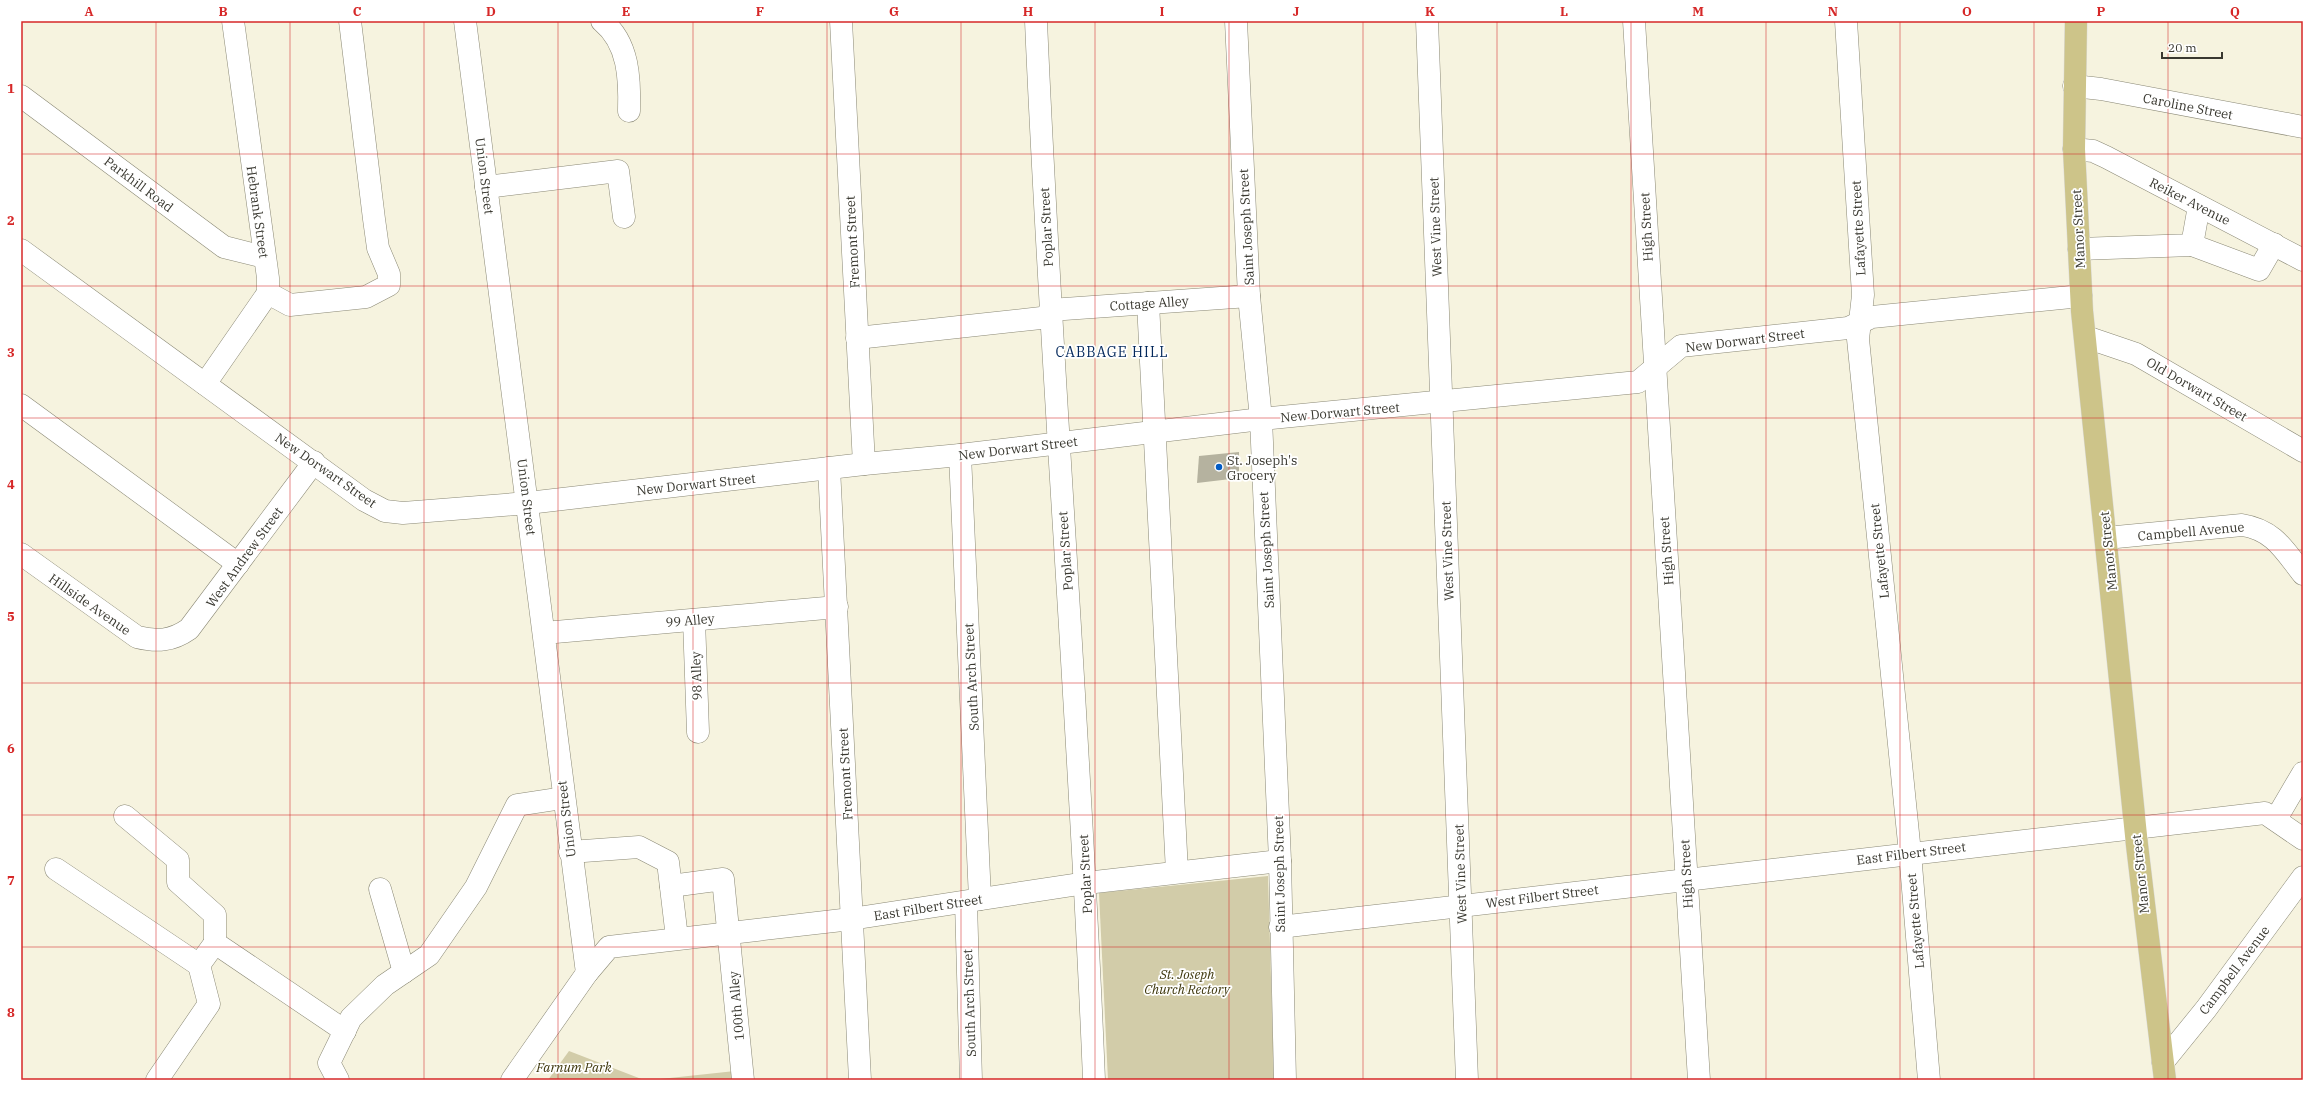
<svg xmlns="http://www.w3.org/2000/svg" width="2324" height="1101" viewBox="0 0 2324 1101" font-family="'IBM Plex Serif',serif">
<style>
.green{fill:#d2cca9}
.building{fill:#b5b29f}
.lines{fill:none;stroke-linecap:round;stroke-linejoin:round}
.minor-casing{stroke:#8a8875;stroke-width:23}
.major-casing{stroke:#dbdbda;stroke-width:23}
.minor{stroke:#fff;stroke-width:22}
.major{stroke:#cdc489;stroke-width:22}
.grid{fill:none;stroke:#d62828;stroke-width:1;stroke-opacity:0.55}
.poi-dot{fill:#025cc5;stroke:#fff;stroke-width:1.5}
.labels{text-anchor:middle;stroke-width:3.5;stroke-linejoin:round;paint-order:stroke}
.street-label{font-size:13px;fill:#393830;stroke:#fff}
.poi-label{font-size:13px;fill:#393830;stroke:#fff;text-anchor:start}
.park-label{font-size:13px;font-style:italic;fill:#3d360b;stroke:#fff}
.neighbourhood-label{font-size:14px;letter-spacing:1px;fill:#03285b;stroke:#fff}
.neatline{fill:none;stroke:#d62828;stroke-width:1.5}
.grid-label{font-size:13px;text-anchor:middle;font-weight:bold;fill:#d62828}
</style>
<rect width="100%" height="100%" fill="#f6f3df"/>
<!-- green -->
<g class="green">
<path d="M1268,876L1274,1080H1108L1099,893Z"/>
<path d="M569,1051L644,1080H548Z"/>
<path d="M735,1071L736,1080H651Z"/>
</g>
<!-- building -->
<path class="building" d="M1239,452V478L1197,483L1199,456Z"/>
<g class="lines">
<defs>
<g id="minor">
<path d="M465,21L587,973"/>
<path d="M602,21C629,43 630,79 629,111"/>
<path d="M841,21L864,464"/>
<path d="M1036,21C1051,374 1080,727 1094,1080"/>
<path d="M1236,21L1249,296L1261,419L1280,861L1285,1080"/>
<path d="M1427,21L1467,1080"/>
<path d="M1634,21L1699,1080"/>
<path d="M1846,21L1863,295L1858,339L1910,853L1929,1080"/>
<path d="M2074,86L2101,89L2303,127"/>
<path d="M21,96L224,247L264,257"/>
<path d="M2074,149L2093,151L2106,157L2303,260"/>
<path d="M486,187L618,171L624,217"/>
<path d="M2192,245L2259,270L2274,244"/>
<path d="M2079,249L2192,245L2199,206"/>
<path d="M21,250L364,500L385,511L403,513L528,503L864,464L960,455L1261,419L1638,382L1681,346L1848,328L1872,317L2081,296"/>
<path d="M268,293L290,305L366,297L389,285V274L378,248L374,219L350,21"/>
<path d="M1148,303L1177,872"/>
<path d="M1050,310L1249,296"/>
<path d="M2086,337L2136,354L2303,451"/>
<path d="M857,338L1050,317"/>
<path d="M205,384L268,293V278L233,21"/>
<path d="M21,405L238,564"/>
<path d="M960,455L980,899"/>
<path d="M829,468L860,1080"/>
<path d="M2106,538L2242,525C2274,530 2284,550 2303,574"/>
<path d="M21,554L137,637C157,642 172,641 189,629L314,462"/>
<path d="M694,620L698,732"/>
<path d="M544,633L837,607"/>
<path d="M125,816L178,860V882L215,915V943"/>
<path d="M2276,819L2303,773"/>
<path d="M570,852L639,847L668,862L677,938"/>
<path d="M56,869L199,965"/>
<path d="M671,886L723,879L743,1080"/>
<path d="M380,889L404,972"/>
<path d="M966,902L971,1080"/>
<path d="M1280,927L2265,813L2303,839"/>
<path d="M2163,1062L2206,1009L2303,877"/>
<path d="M157,1080L209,1004L199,965L215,943L345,1031"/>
<path d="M338,1080L329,1063L351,1018L385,985L429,955L476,887L517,805L563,798"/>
<path d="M512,1080L587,973L609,947L851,919L1086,883L1280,861"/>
</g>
<path id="major" d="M2076,21L2074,149L2082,311L2137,845L2165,1080"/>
</defs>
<!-- minor casing -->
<use href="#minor" class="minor-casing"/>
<!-- major casing -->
<use href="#major" class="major-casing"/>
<!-- minor -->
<use href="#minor" class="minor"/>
<!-- major -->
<use href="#major" class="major"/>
</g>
<!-- grid -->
<path class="grid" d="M156,21V1080M290,21V1080M424,21V1080M558,21V1080M693,21V1080M827,21V1080M961,21V1080M1095,21V1080M1229,21V1080M1363,21V1080M1497,21V1080M1631,21V1080M1766,21V1080M1900,21V1080M2034,21V1080M2168,21V1080M21,154H2303M21,286H2303M21,418H2303M21,550H2303M21,683H2303M21,815H2303M21,947H2303"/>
<!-- markers -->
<circle class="poi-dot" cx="1219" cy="467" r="4"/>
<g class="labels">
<!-- street labels -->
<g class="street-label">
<text transform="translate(2188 106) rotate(11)" y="5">Caroline Street</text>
<text transform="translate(485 176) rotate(83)" y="5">Union Street</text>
<text transform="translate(139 184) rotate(37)" y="5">Parkhill Road</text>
<text transform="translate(2190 201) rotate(27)" y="5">Reiker Avenue</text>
<text transform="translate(258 212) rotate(82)" y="5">Hebrank Street</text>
<text transform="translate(1046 227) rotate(-93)" y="5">Poplar Street</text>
<text transform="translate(1246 227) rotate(-93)" y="5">Saint Joseph Street</text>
<text transform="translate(1435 227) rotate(-92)" y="5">West Vine Street</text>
<text transform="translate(1646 227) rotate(-93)" y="5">High Street</text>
<text transform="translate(1858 228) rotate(-93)" y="5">Lafayette Street</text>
<text transform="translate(2078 229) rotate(-93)" y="5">Manor Street</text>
<text transform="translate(852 242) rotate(-93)" y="5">Fremont Street</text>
<text transform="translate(1149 303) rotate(-4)" y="5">Cottage Alley</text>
<text transform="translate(1745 340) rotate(-7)" y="5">New Dorwart Street</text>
<text transform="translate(2197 389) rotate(30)" y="5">Old Dorwart Street</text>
<text transform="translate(1340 412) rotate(-5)" y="5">New Dorwart Street</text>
<text transform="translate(1018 448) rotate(-7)" y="5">New Dorwart Street</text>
<text transform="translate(326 470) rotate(35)" y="5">New Dorwart Street</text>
<text transform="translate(696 484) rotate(-6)" y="5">New Dorwart Street</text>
<text transform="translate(527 497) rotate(83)" y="5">Union Street</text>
<text transform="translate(2191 531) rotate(-5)" y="5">Campbell Avenue</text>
<text transform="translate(1266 550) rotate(-93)" y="5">Saint Joseph Street</text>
<text transform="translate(1065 551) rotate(-94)" y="5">Poplar Street</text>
<text transform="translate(1447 551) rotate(-92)" y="5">West Vine Street</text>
<text transform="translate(1666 551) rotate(-94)" y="5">High Street</text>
<text transform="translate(1879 551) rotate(-96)" y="5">Lafayette Street</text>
<text transform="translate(2108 551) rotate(-96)" y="5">Manor Street</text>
<text transform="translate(244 557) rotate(-54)" y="5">West Andrew Street</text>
<text transform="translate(90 604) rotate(35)" y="5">Hillside Avenue</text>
<text transform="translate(690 620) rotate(-5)" y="5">99 Alley</text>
<text transform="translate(696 676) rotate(-92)" y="5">98 Alley</text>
<text transform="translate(971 677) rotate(-93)" y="5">South Arch Street</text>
<text transform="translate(845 774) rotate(-93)" y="5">Fremont Street</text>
<text transform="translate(566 819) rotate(-97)" y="5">Union Street</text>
<text transform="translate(1911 853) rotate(-7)" y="5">East Filbert Street</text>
<text transform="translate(1085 874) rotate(-93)" y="5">Poplar Street</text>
<text transform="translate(1279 874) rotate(-91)" y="5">Saint Joseph Street</text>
<text transform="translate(1460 874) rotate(-92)" y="5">West Vine Street</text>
<text transform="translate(1686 874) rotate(-93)" y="5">High Street</text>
<text transform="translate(2140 874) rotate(-96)" y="5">Manor Street</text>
<text transform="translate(1542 896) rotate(-7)" y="5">West Filbert Street</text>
<text transform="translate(928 907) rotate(-9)" y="5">East Filbert Street</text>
<text transform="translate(1915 921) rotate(-95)" y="5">Lafayette Street</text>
<text transform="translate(2234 970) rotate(-53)" y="5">Campbell Avenue</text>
<text transform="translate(969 1003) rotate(-92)" y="5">South Arch Street</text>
<text transform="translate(736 1006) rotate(-95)" y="5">100th Alley</text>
</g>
<!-- poi labels -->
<g class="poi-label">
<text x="1227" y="465">St. Joseph's<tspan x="1227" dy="15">Grocery</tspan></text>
</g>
<!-- park labels -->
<g class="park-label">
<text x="1187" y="979">St. Joseph<tspan x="1187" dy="15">Church Rectory</tspan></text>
<text x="574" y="1072">Farnum Park</text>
</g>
<!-- neighbourhood labels -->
<g class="neighbourhood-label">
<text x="1112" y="357">CABBAGE HILL</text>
</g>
</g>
<!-- border -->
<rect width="2324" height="1101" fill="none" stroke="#ffffff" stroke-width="44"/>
<!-- scale -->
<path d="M2162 52v6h60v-6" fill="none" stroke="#393830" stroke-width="2"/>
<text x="2168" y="52" font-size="12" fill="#393830" stroke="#ffffff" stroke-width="3" paint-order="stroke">20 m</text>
<rect x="22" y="22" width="2280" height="1057" class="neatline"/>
<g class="grid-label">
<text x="89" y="16">A</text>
<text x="223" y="16">B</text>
<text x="357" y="16">C</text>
<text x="491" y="16">D</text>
<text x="626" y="16">E</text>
<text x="760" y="16">F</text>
<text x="894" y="16">G</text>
<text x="1028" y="16">H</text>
<text x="1162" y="16">I</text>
<text x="1296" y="16">J</text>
<text x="1430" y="16">K</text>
<text x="1564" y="16">L</text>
<text x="1698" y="16">M</text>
<text x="1833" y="16">N</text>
<text x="1967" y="16">O</text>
<text x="2101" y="16">P</text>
<text x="2235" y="16">Q</text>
<text x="11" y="93">1</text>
<text x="11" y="225">2</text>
<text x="11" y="357">3</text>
<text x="11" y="489">4</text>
<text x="11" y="621">5</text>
<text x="11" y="753">6</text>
<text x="11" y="885">7</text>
<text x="11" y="1017">8</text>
</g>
</svg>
